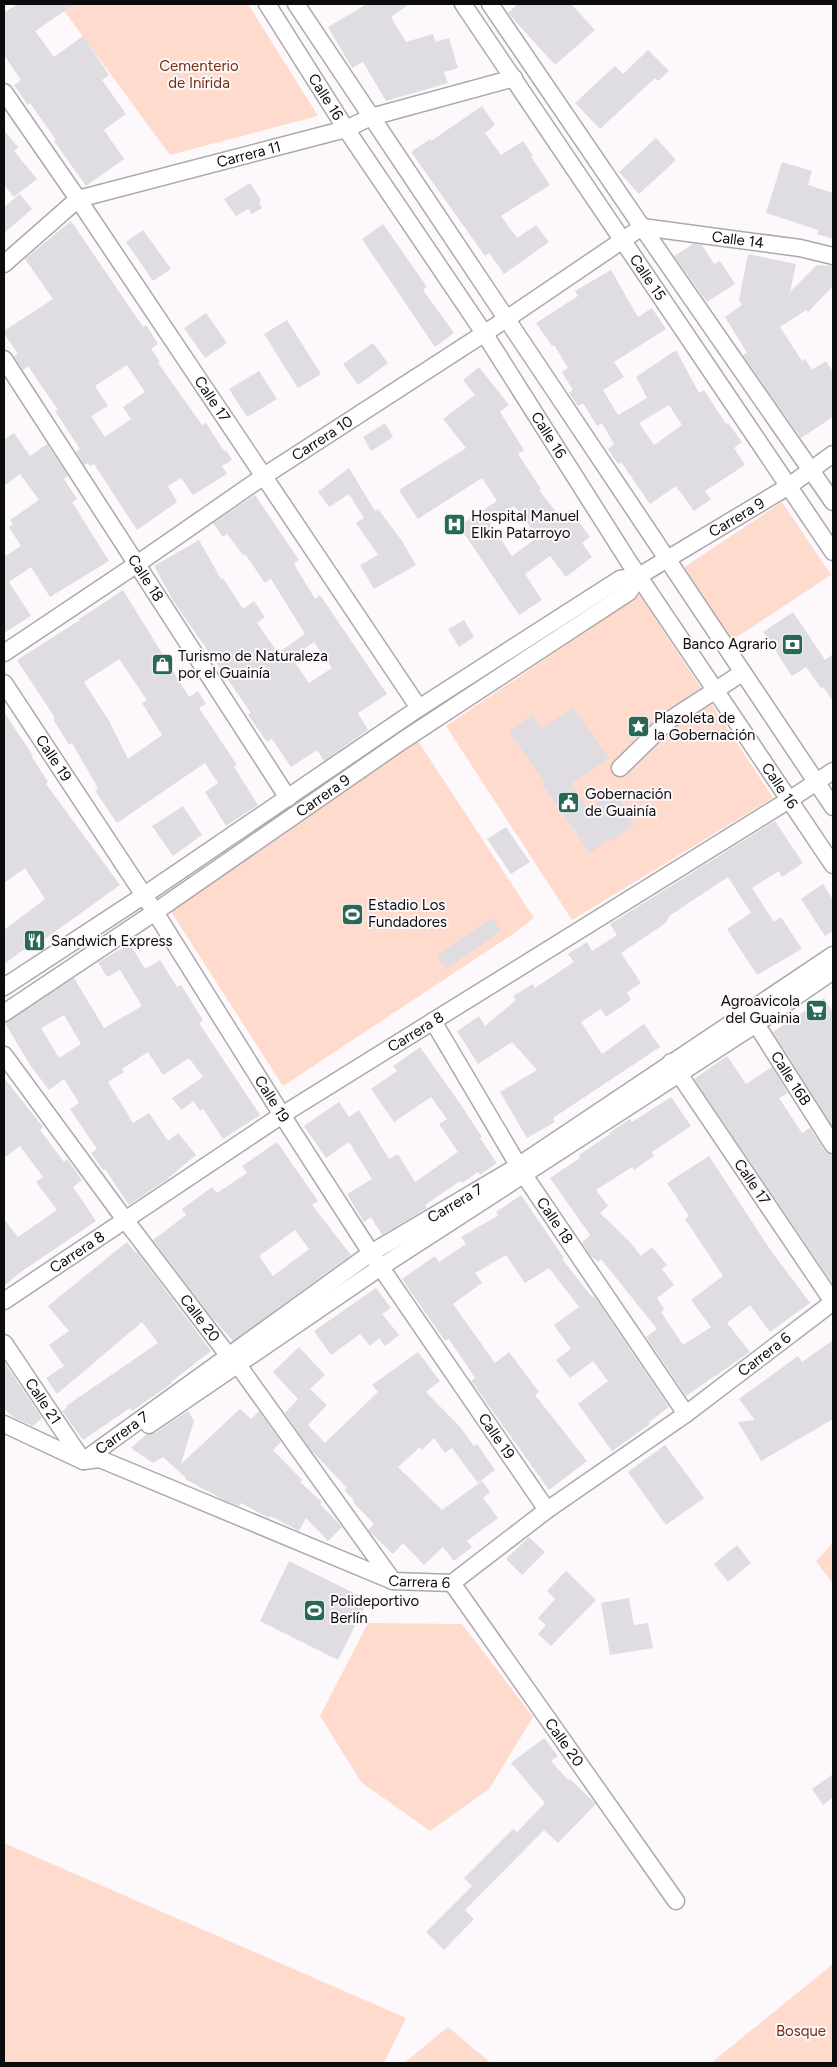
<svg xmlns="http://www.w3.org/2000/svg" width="837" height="2067" viewBox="0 0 837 2067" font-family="Figtree,sans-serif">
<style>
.green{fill:#ffdbce;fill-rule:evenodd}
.building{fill:#dfdde1;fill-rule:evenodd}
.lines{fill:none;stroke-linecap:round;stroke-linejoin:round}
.minor-casing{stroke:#aca8ab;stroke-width:19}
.minor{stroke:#fff;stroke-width:16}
.labels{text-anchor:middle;stroke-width:4;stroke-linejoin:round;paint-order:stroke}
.park-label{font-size:15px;fill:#752f12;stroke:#fcf8fb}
.street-label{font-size:15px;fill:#0d0c0d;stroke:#fcf8fb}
.poi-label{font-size:15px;fill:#0d0c0d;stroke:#fcf8fb;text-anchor:start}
</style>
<rect width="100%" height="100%" fill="#fcf8fb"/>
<!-- green -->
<g class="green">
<path d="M59,4H248L318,116L170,155Z"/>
<path d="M782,502L831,575L731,641L683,568Z"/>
<path d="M640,595L773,798L572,920L446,726ZM561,771L596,821L577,835L542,785Z"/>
<path d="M418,741L534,918L513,934L283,1086L170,910Z"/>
<path d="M833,1543V1584L816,1561Z"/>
<path d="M368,1623L462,1624L533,1717L489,1789L430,1831L361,1782L320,1716Z"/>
<path d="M4,1843L406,2018L384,2063H4Z"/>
<path d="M833,1964V2063H711Z"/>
<path d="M448,2027L491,2063H404Z"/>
</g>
<!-- building -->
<g class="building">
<path d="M17,4H75L35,31L54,57L83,36L109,75L102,80L126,114L104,130L124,159L86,186L54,141L56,140L30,103L28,105L14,85L21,80L4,55V13Z"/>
<path d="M367,4H409L391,17L406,42L433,34L436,42L449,38L458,68L444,72L448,83L386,101L363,62L352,68L328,27Z"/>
<path d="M518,4H571L595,30L555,65L508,13Z"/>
<path d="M648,50L669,71L658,81L655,78L600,129L575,103L615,66L623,74Z"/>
<path d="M482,106L495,125L485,133L501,155L523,141L533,156L531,157L550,185L501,216L517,238L536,225L549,242L504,274L489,253L485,256L411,152L430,139L431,141Z"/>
<path d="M4,130L18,147L14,151L37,179L14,197L4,185Z"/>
<path d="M656,138L676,160L639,194L619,172Z"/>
<path d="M782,162L812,171L808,185L833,193V239L817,234L818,230L766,213Z"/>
<path d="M250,183L261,200L259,202L262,208L252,214L248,209L236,216L224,199Z"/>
<path d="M20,194L32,209L4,233V207Z"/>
<path d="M71,221L143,327L146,325L158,344L151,349L160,362L158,363L202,425L206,423L224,451L226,450L232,460L222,466L227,474L193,495L181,478L168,486L177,502L137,530L94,464L90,466L88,463L84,465L76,452L80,449L55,411L58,410L28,366L23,370L14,356L18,354L4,333V331L53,299L25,259ZM127,365L145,392L123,407L131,419L105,437L91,416L108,406L95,386Z"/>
<path d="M383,224L427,287L423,290L454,333L435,347L362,239Z"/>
<path d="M143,230L171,269L153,281L126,242Z"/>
<path d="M693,244L702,245L714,264L720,261L735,284L707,302L674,256Z"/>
<path d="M748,254L796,264L790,292L817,265L833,266V286L808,312L806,310L780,327L802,361L805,359L812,370L826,361L833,372V417L801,438L743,355L747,353L725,317L742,305L739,300Z"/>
<path d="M611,270L638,317L652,308L666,329L614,362L624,377L603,390L618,415L647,398L636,377L676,350L699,393L704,390L726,424L728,423L742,442L734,448L745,465L705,491L711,499L694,511L676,486L650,504L621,462L618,464L608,449L614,444L602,423L597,426L583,403L578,406L569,393L573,390L562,372L568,368L554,345L552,346L536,323L578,296L575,291ZM669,405L682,425L654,445L639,423Z"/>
<path d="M206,313L227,343L205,358L184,328Z"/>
<path d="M287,320L321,374L298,388L264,334Z"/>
<path d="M373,343L388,363L358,385L343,364Z"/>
<path d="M479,367L509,405L500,412L524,450L518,454L541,489L539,490L560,517L570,510L590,537L582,543L592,557L566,577L550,556L525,574L542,600L519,615L459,526L497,501L482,478L418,519L399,490L466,448L443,419L475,395L463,380ZM514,506L538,537L512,556L489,522Z"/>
<path d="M259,371L277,399L247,417L229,389Z"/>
<path d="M385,423L393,437L371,451L363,437Z"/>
<path d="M14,433L30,456L47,444L68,476L64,479L77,499L72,502L109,561L50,597L31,567L9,582L31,616L4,633V557L21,546L9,527L13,524L10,520L39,500L20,474L4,486V440Z"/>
<path d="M349,468L375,511L378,509L402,541L416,565L374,589L360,565L378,555L356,523L364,518L349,494L329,507L318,492Z"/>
<path d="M255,495L299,560L294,564L315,599L320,595L387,694L358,713L368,730L324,761L317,750L291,767L272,739L267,742L248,715L251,713L174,602L154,566L199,540L221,579L223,578L243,609L254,601L265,617L257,623L278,653L305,634L271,579L265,583L245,554L243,555L227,534L223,537L213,523ZM314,642L332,668L309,683L292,658Z"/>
<path d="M123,590L189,697L198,691L206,704L199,708L237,765L234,767L258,805L226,826L205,792L218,783L205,763L117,823L95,791L98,788L72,743L69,745L53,719L55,718L17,660L80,620L79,619ZM119,659L147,700L142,703L162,735L128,759L109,721L84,682Z"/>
<path d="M793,612L825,660L833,654V701L823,687L821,688L806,667L792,676L763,632Z"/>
<path d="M464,620L474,637L459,647L448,629Z"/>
<path d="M573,708L609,758L571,784L588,809L614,791L629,813L627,814L635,825L610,841L609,839L590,853L542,785L545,782L509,732L533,715L542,729Z"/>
<path d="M4,712L33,756L32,757L48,782L46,784L120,885L42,941L40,938L4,964V930L45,899L25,868L4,883Z"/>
<path d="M183,806L202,835L173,856L152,826Z"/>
<path d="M775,821L803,863L782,877L779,871L752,888L774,922L781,917L802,949L757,975L727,929L751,913L728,877L669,916L666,923L621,953L641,983L627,992L631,1000L606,1017L601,1009L581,1022L602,1054L644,1024L660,1047L553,1118L555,1122L527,1138L500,1092L537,1070L512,1042L478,1064L457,1031L479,1016L485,1026L516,1000L513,996L533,984L535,988L574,962L568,954L587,942L592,951L617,935L610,924Z"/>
<path d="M506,827L530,862L511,874L487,839Z"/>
<path d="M823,884L833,900V931L825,936L801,899Z"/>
<path d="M492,918L501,931L446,969L437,956Z"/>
<path d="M130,944L145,969L160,960L177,987L181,985L203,1020L199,1023L260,1115L223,1139L203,1109L200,1111L194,1101L181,1110L172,1098L203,1077L189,1058L163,1075L148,1052L122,1069L124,1072L108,1082L133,1123L149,1113L168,1141L178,1133L196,1155L166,1180L129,1205L105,1169L103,1170L91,1153L97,1149L70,1109L79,1103L64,1079L49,1090L30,1065L5,1023L74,978L104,1028L142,1006L120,970L107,977L98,962ZM64,1015L81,1044L59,1058L41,1028Z"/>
<path d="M824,998L833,1012V1127L773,1032Z"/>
<path d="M420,1047L461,1105L482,1137L480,1138L497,1163L480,1175L478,1172L462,1183L460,1181L425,1205L427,1208L382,1235L371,1217L364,1222L347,1194L372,1179L349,1142L326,1158L304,1126L339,1102L349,1117L359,1110L389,1159L398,1154L415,1182L458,1152L439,1124L447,1119L431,1097L394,1122L371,1089L397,1071L393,1066Z"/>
<path d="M727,1056L746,1084L772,1067L788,1093L779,1098L802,1133L810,1128L825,1151L833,1155V1284L694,1079Z"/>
<path d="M4,1078L43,1127L40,1130L64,1162L67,1159L82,1180L73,1187L96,1221L18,1274L4,1286V1219L18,1237L57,1210L36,1182L43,1177L20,1146L4,1158Z"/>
<path d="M671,1097L691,1126L652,1152L654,1156L634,1170L632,1167L596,1190L608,1206L600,1213L630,1242L641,1256L652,1247L667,1265L662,1269L674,1285L657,1298L664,1309L661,1312L683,1345L711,1327L691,1300L723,1276L685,1219L689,1216L667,1183L709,1156L771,1251L810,1303L770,1332L750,1305L727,1323L750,1352L686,1396L646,1337L657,1329L601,1259L598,1262L590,1255L582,1243L590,1235L550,1178L580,1158L579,1155L610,1134L609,1133L630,1119L632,1122Z"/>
<path d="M277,1142L318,1201L312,1205L351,1255L233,1341L209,1314L153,1240L186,1215L182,1209L212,1187L217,1193L247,1173L242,1166ZM295,1230L309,1249L273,1276L259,1256Z"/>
<path d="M521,1195L564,1258L562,1259L592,1297L594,1296L669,1407L649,1422L650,1424L612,1451L578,1404L608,1381L593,1361L570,1378L556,1360L571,1349L554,1325L579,1307L549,1268L525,1283L506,1255L475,1273L482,1283L453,1304L495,1363L509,1352L539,1392L535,1395L587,1461L549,1490L471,1381L475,1378L449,1339L445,1341L402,1279L435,1256L439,1262L466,1244L461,1237L499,1215L496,1212Z"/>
<path d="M127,1242L136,1253L137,1252L211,1351L171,1382L172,1383L132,1411L130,1408L83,1440L62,1411L67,1408L66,1406L158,1343L142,1322L57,1394L46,1378L64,1366L49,1345L69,1331L48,1306Z"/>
<path d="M376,1288L391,1308L382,1314L399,1335L385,1346L379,1338L370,1346L360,1334L331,1355L314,1331Z"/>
<path d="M833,1340V1419L761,1461L738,1422L755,1420L739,1399L798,1356L802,1362Z"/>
<path d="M299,1347L325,1375L310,1389L327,1405L308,1425L325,1443L378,1392L372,1385L418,1352L440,1381L426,1392L460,1427L474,1446L477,1444L495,1470L478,1483L452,1448L445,1453L434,1438L422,1450L420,1447L398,1467L442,1510L482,1481L490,1492L483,1498L498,1518L467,1541L472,1547L454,1561L443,1547L424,1565L403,1543L393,1554L369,1531L368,1530L374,1524L353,1502L354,1500L344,1490L347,1488L310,1449L285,1413L298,1399L273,1372Z"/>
<path d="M4,1362L42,1418L33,1426L15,1418L4,1409Z"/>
<path d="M240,1409L251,1419L259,1411L281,1442L273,1450L302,1480L300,1482L322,1502L320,1504L342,1527L328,1541L306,1518L299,1531L270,1516L269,1518L241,1503L239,1506L226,1501L185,1479L186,1478L163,1457L153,1463L131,1448L147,1434L155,1433L188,1411L194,1421L181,1464Z"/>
<path d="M665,1445L704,1498L666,1525L628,1472Z"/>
<path d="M529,1537L545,1552L522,1575L506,1559Z"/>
<path d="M737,1545L751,1563L728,1582L714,1564Z"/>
<path d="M289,1561L368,1600L338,1660L260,1621Z"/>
<path d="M566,1571L596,1600L551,1646L538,1634L546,1625L538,1618L555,1599L547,1591Z"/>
<path d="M629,1598L634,1625L648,1623L653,1648L610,1655L601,1603Z"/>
<path d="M544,1738L558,1756L551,1761L568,1780L570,1779L596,1804L558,1843L544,1830L465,1910L474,1919L444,1950L426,1932L472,1886L464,1878L513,1829L517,1832L545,1803L511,1763Z"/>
<path d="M833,1774V1797L823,1805L812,1789Z"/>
</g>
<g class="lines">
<defs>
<g id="minor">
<path id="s1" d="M267,4L346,129L484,333L629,562L833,865"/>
<path d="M296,4L833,807"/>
<path id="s2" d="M463,4L833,552"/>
<path d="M490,4L642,227L833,502"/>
<path id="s3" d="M4,92L78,199L419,708"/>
<path id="s4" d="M4,264L78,199L346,129L371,117L514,78"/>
<path id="s5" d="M4,359L288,798"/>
<path id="s6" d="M4,653L137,564L264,476L508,318L642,227L800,248L833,256"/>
<path id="s7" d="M4,683L155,912L282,1115L371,1253L547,1510"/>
<path d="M620,768L668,721L742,673"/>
<path id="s8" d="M4,987L143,896L419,708L620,579L639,576L789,486L833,454"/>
<path id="s9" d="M4,1013L155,912L402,741L629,592L639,576"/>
<path id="s10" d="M751,1016L833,1145"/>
<path id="s11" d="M433,1021L524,1175L686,1414"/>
<path id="s12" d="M4,1055L126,1221L228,1355L238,1365L393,1581"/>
<path id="s13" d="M4,1301L282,1115L789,800L833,771"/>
<path id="s14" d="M4,1343L83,1461L371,1253L518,1166L833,955"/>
<path id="s15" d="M4,1424L83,1461L100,1459L393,1581L452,1583L547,1510L686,1414L833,1302L671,1062"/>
<path d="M149,1425L381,1267L756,1024L833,971"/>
<path id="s16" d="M452,1583L676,1901"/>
</g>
</defs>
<!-- minor casing -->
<use href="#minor" class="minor-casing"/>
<!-- minor -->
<use href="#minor" class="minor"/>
</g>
<!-- icons -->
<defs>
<symbol id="hospital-square" viewBox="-11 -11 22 22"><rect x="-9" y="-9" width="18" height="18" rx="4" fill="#286855" stroke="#fcf8fb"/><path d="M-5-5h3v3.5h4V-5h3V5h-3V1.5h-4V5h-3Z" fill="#fff"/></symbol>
<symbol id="bank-square" viewBox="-11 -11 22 22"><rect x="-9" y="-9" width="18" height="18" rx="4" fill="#286855" stroke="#fcf8fb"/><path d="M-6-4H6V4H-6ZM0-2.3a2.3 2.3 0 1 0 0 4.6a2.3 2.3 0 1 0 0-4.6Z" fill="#fff"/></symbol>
<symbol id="shop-square" viewBox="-11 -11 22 22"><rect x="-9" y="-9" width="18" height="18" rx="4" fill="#286855" stroke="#fcf8fb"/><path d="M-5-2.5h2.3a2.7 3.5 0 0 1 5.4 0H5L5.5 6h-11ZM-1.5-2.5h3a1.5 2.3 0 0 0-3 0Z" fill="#fff"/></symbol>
<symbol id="sight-square" viewBox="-11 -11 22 22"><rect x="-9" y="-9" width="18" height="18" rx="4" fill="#286855" stroke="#fcf8fb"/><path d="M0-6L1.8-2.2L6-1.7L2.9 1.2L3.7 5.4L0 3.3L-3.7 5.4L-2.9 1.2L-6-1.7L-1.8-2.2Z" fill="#fff"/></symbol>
<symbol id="civic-square" viewBox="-11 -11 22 22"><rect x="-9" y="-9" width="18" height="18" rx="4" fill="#286855" stroke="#fcf8fb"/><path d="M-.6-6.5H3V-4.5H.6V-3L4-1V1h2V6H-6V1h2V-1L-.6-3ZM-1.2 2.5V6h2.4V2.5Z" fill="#fff"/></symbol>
<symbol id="stadium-square" viewBox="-11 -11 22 22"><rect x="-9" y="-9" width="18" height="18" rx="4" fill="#286855" stroke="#fcf8fb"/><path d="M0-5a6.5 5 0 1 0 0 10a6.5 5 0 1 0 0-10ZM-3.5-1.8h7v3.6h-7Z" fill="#fff"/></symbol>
<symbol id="restaurant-square" viewBox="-11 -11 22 22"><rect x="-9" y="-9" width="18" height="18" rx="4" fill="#286855" stroke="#fcf8fb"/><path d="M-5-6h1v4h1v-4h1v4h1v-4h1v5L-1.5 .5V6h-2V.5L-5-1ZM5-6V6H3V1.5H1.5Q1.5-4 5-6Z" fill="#fff"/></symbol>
<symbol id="supermarket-square" viewBox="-11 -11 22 22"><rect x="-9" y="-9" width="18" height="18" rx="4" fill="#286855" stroke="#fcf8fb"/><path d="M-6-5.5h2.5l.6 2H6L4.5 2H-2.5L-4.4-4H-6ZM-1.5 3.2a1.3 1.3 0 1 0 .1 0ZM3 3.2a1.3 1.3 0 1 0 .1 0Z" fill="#fff"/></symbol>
</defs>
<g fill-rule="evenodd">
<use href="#hospital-square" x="442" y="512" width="25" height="25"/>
<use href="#bank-square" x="780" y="632" width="25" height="25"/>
<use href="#shop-square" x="150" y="652" width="25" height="25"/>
<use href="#sight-square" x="626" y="714" width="25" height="25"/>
<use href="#civic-square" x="556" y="790" width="25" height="25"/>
<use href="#stadium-square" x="340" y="902" width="25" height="25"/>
<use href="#restaurant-square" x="22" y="928" width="25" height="25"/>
<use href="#supermarket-square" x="804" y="998" width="25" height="25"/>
<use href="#stadium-square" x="302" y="1598" width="25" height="25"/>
</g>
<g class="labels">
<!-- park labels -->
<g class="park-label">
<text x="199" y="71">Cementerio<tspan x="199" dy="17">de Inírida</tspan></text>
<text x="801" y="2036">Bosque</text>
</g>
<!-- street labels -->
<g class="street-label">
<text dy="5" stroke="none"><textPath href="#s1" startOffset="110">Calle 16</textPath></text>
<text dy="5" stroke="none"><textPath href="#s4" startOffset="275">Carrera 11</textPath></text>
<text dy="5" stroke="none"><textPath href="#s6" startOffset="864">Calle 14</textPath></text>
<text dy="5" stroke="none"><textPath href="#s2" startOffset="330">Calle 15</textPath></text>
<text dy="5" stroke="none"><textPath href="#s3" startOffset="371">Calle 17</textPath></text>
<text dy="5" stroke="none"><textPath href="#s1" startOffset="515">Calle 16</textPath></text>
<text dy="5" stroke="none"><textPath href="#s6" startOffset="384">Carrera 10</textPath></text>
<text dy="5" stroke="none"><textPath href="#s8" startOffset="872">Carrera 9</textPath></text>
<text dy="5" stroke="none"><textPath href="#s5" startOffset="261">Calle 18</textPath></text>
<text dy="5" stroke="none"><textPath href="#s7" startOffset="90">Calle 19</textPath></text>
<text dy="5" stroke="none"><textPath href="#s1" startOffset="935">Calle 16</textPath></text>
<text dy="5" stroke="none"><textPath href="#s9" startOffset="386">Carrera 9</textPath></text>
<text dy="5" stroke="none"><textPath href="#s13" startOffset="492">Carrera 8</textPath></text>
<text dy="5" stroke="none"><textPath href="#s10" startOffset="74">Calle 16B</textPath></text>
<text dy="5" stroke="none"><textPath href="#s7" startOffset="495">Calle 19</textPath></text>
<text transform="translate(752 1182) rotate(56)" y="5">Calle 17</text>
<text dy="5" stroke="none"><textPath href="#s14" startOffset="595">Carrera 7</textPath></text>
<text dy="5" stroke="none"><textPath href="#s11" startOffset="234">Calle 18</textPath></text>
<text dy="5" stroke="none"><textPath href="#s13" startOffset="88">Carrera 8</textPath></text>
<text dy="5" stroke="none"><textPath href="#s12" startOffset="328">Calle 20</textPath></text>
<text dy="5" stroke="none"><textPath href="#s15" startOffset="868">Carrera 6</textPath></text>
<text dy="5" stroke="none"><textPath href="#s14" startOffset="70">Calle 21</textPath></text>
<text dy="5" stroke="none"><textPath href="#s14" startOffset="190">Carrera 7</textPath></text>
<text dy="5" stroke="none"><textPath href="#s7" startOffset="900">Calle 19</textPath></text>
<text dy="5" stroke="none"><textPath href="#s15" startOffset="448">Carrera 6</textPath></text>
<text dy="5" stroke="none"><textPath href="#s16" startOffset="195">Calle 20</textPath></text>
</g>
<!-- poi labels -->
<g class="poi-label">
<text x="471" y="521">Hospital Manuel<tspan x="471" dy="17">Elkin Patarroyo</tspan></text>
<text x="777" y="649" text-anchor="end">Banco Agrario</text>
<text x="178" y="661">Turismo de Naturaleza<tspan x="178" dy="17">por el Guainía</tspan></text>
<text x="654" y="723">Plazoleta de<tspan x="654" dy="17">la Gobernación</tspan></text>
<text x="585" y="799">Gobernación<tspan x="585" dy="17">de Guainía</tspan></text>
<text x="368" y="910">Estadio Los<tspan x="368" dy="17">Fundadores</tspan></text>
<text x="51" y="946">Sandwich Express</text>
<text x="800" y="1006" text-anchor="end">Agroavicola<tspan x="800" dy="17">del Guainia</tspan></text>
<text x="330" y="1606">Polideportivo<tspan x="330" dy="17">Berlín</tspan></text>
</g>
</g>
<!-- border -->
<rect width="837" height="2067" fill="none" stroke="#0d0c0d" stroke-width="10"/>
</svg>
